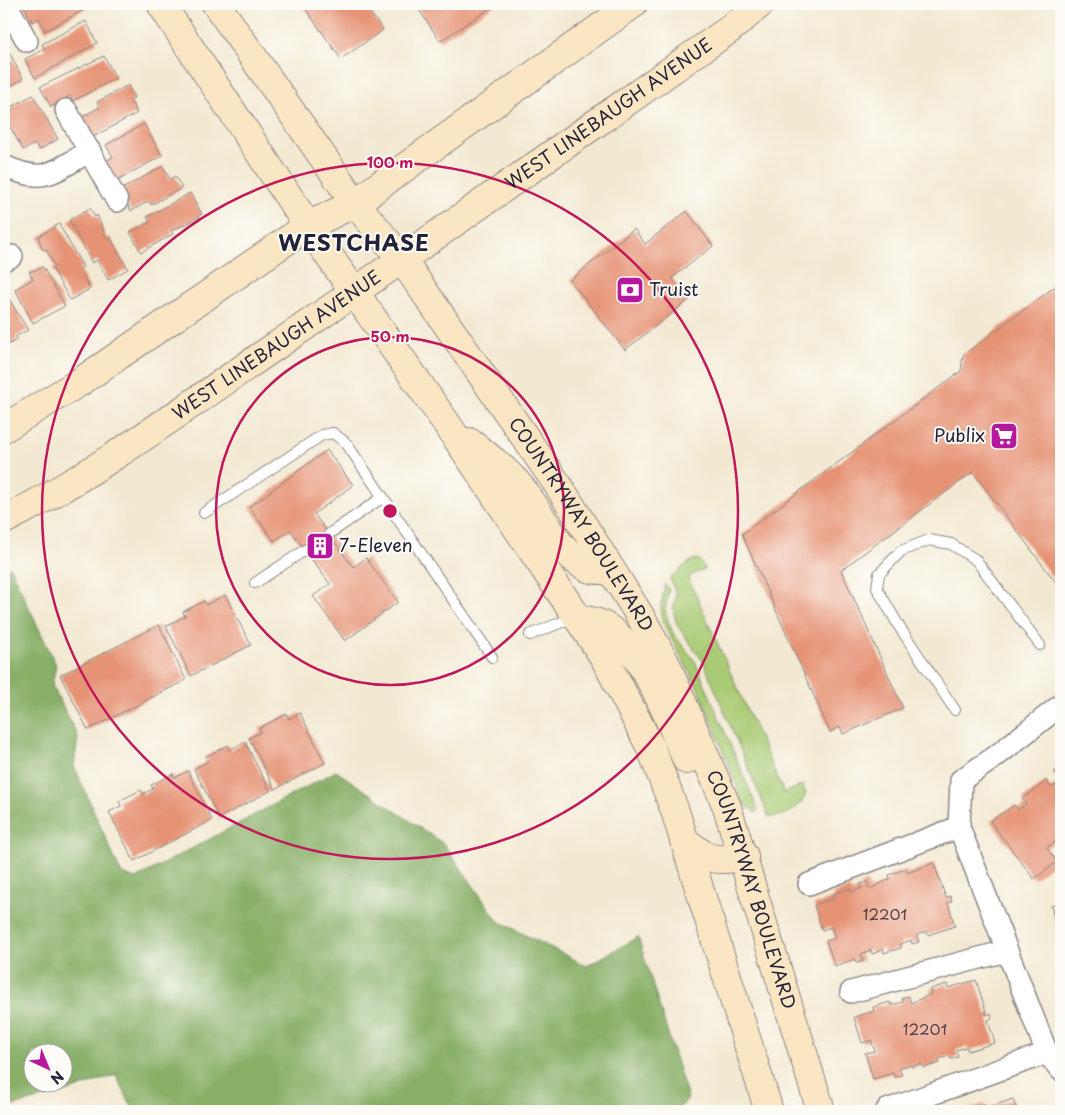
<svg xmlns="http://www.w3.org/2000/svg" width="1065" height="1115" viewBox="0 0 1065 1115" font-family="'Playpen Sans',sans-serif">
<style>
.green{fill:#aacb74;stroke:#667658}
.forest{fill:#87af66;stroke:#546850;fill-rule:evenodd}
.building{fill:#e69375}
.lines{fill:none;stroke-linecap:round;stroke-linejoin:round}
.lane-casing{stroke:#8a8686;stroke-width:12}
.street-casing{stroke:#8a8686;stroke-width:24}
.secondary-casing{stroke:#8a8686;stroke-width:30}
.lane{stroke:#fff;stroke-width:10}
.street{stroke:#fff;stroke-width:21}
.secondary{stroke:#fbe6c4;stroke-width:28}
.ring{fill:none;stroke:#c2185b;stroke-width:2.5}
.labels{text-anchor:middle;stroke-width:4;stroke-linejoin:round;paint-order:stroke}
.number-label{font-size:15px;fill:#533e4a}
.street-label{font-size:18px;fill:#22223b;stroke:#fdfcf7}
.poi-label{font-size:18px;fill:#22223b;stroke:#fdfcf7;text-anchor:start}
.district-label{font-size:22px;font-weight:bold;letter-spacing:1px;fill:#22223b;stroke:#fdfcf7}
.centre{fill:#c2185b;stroke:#fdfcf7;stroke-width:2.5}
.ring-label{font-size:15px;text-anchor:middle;font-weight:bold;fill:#c2185b;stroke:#fdfcf7;stroke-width:4;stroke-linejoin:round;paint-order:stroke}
</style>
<rect width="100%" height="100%" fill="#fdfcf7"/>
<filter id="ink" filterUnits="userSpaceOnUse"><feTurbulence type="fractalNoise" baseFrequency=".02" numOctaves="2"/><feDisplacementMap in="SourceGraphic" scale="10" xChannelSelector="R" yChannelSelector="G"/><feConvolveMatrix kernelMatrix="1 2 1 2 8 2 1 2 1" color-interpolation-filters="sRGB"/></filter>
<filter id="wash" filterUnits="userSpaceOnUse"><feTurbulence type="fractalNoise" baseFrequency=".0096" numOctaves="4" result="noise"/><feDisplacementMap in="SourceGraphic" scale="20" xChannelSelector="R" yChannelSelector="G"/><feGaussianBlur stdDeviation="1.12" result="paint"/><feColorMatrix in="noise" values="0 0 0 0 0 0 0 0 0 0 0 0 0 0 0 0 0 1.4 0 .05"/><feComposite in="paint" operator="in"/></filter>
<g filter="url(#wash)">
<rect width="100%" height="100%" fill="#f3e9d2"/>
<!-- green -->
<g class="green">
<path d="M698,559L705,569L688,577L784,793L802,785L806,793C801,809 785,817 769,817L703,661L677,625L673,609L676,594L670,578L692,560Z"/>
<path d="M665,584L669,590L665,610L668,621L674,635L695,661L758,810L756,813L744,804L741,798L700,692L662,621L661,605Z"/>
</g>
<!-- forest -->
<path class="forest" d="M10,567L56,665L52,685L78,737L74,766L121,873L135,879L336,771L444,844L498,921L587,966L638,937L688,1099L677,1111H134L116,1075L63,1093L4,1108V569ZM32,1052H62V1082H32Z"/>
<g id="blocks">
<!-- building -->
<g class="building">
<path d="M23,4H85L87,8L45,31L39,18L32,22Z"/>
<path d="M302,4H364L383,30L341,59Z"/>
<path d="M415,4H497L440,41Z"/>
<path d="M86,21L97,43L35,78L25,59L45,49L42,44Z"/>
<path d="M4,42L23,79L4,90Z"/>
<path d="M104,56L116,78L73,101L70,96L51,107L40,87Z"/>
<path d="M128,85L134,98L130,100L137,113L93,137L82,117L100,107L97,102Z"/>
<path d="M33,95L58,139L39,150L35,144L23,150L4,116V111Z"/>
<path d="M144,124L162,156L117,180L106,161L113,157L106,145Z"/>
<path d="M163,166L170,179L175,176L182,188L151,205L149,201L131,211L120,190Z"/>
<path d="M190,193L202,214L198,216L199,218L171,231L173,234L141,252L130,232L150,222L147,217Z"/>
<path d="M90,208L95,217L97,215L107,239L110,237L128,269L108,280L97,260L92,263L69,220Z"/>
<path d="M687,211L713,246L672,278L689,300L625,350L570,280L634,229L645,244Z"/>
<path d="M59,224L83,267L79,269L90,289L70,300L52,268L55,267L46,249L43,250L38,237Z"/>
<path d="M43,267L65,306L33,323L15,289L33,279L29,272Z"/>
<path d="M1061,282V581L1057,584L973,472L841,570L903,708L843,734L840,727L830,732L742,534L961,371L963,355Z"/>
<path d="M9,299L28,330L16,336L17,340L4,347V302Z"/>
<path d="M327,450L353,485L314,514L353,567L366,558L398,602L345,641L313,596L330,584L290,530L274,541L249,507Z"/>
<path d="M225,595L251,645L191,676L166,626L185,616L183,612L204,601L206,605Z"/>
<path d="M159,625L186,680L88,730L60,675Z"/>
<path d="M300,713L325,763L275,789L249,738L261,732L259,728L287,714L289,719Z"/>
<path d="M245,742L270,791L219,818L194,769L208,761L205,757L228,745L230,750Z"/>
<path d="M1061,767V851L1055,842L1047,848L1057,862L1034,879L990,821L1015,805L1018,810L1026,804L1022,799L1046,781L1051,788L1061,781L1054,772Z"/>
<path d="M188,771L212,820L134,861L109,812L121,806L119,801L141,790L143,794L153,789L151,785L173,774L174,778Z"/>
<path d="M934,863L946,898L950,896L952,901L948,903L955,926L928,935L927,931L917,935L919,942L912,944L911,940L900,944L901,948L884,953L883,949L872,954L871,950L861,954L863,961L856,963L855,959L835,966L826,941L835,938L831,927L822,930L814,905L834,898L833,894L850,888L851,892L862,888L860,884L867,882L870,889L890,879L889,875L906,869L907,873Z"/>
<path d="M1061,904V934L1059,935L1051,906Z"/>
<path d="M1061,944V959L1057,946Z"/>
<path d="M976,980L987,1015L991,1013L992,1018L988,1020L995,1043L968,1051L967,1047L956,1050L958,1057L951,1059L950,1056L939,1059L940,1063L923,1068L922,1064L911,1067L910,1065L899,1068L902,1075L894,1077L893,1073L873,1079L865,1053L875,1051L871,1040L862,1043L854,1017L874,1011L873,1007L890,1002L892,1005L903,1002L902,998L909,996L911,1003L931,994L930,989L947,984L948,988Z"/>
<path d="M1013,1099L1017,1111H968L967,1109L984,1104L986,1108Z"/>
</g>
</g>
</g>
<g filter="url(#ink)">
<use href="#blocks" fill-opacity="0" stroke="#8a8686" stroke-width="1"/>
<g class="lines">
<defs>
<g id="lane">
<path d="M204,513L322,435L333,433L346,443L492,657"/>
<path d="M329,534L383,497"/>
<path d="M255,583L305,550"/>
<path d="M530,635L562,622L576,620"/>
<path d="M955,710L900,628L877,588L879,574L901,551L929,540L951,544L976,560L1040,645"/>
</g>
<g id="street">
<path d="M4,7L7,5L27,41"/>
<path d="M66,110L117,201"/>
<path d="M4,166C46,185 52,172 90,151"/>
<path d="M4,260L12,256"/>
<path d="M1061,705L995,757L961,780L959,827L1047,1053L1061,1070"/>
<path d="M809,884L959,827"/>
<path d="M851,992L1006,951"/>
<path d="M887,1110L1047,1053"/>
</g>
<g id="secondary">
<path d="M161,4L308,226L447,424L604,657L651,748L675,811L769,1111"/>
<path id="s1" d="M216,4L355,203L401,258L558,485L642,619L665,662L727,807L821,1111"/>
<path d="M4,428L80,382L308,226L355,203L633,4"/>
<path d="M469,442C489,457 511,473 526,494C544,519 559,554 588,568C594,571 604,570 611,570"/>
<path id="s2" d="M4,520C97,473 182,410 267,352C423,246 576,137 730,29L760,4"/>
<path d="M579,620C634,616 668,719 687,760"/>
<path d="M684,840C707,859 713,863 744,856"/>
</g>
</defs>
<!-- lane casing -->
<use href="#lane" class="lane-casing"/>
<!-- street casing -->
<use href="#street" class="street-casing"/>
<!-- secondary casing -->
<use href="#secondary" class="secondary-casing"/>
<!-- lane -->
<use href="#lane" class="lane"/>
<!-- street -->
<use href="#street" class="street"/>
<!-- secondary -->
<use href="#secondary" class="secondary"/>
</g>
</g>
<!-- distance rings -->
<g class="ring">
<circle cx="390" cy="511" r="174"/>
<circle cx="390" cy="511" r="348"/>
</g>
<!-- icons -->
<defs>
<symbol id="bank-square" viewBox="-11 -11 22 22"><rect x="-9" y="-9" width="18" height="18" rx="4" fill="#b5179e" stroke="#fdfcf7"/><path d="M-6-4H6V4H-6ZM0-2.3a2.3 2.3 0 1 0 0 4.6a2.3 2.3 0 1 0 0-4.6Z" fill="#fff"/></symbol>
<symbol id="supermarket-square" viewBox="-11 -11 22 22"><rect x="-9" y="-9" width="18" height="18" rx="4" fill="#b5179e" stroke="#fdfcf7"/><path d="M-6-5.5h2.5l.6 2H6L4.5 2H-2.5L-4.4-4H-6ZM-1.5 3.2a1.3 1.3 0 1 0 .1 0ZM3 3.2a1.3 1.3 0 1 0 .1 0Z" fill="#fff"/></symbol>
<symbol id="building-square" viewBox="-11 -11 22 22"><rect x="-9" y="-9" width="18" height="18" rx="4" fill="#b5179e" stroke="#fdfcf7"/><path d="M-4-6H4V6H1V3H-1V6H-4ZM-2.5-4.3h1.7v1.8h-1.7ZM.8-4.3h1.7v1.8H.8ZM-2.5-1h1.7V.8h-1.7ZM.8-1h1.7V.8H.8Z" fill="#fff"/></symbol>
</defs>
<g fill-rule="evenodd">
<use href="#bank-square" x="614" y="274" width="32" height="32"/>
<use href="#supermarket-square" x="988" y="420" width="32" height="32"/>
<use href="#building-square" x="304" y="530" width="32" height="32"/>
</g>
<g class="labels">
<!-- number labels -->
<g class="number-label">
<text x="885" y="920">12201</text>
<text x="925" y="1035">12201</text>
</g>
<!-- street labels -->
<g class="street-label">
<text dy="6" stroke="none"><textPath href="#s2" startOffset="729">WEST LINEBAUGH AVENUE</textPath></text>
<text dy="6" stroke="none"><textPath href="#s2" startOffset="324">WEST LINEBAUGH AVENUE</textPath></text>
<text dy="6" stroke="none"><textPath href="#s1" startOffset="636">COUNTRYWAY BOULEVARD</textPath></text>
<text dy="6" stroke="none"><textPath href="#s1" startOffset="1041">COUNTRYWAY BOULEVARD</textPath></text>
</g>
<!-- poi labels -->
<g class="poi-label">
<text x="649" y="296">Truist</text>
<text x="985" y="442" text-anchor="end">Publix</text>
<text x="339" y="552">7-Eleven</text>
</g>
<!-- district labels -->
<g class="district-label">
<text x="354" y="251">WESTCHASE</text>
</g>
</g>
<circle cx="390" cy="511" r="8" class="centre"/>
<g class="ring-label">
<text x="390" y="168">100 m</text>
<text x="390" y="342">50 m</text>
</g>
<!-- margin -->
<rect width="1065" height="1115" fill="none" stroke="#fdfcf7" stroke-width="20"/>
<!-- north arrow -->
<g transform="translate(48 1068) rotate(136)"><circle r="24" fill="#fdfcf7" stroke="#a5a5ac"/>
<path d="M0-4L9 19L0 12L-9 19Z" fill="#b5179e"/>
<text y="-8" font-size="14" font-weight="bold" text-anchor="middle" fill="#22223b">N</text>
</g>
</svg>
